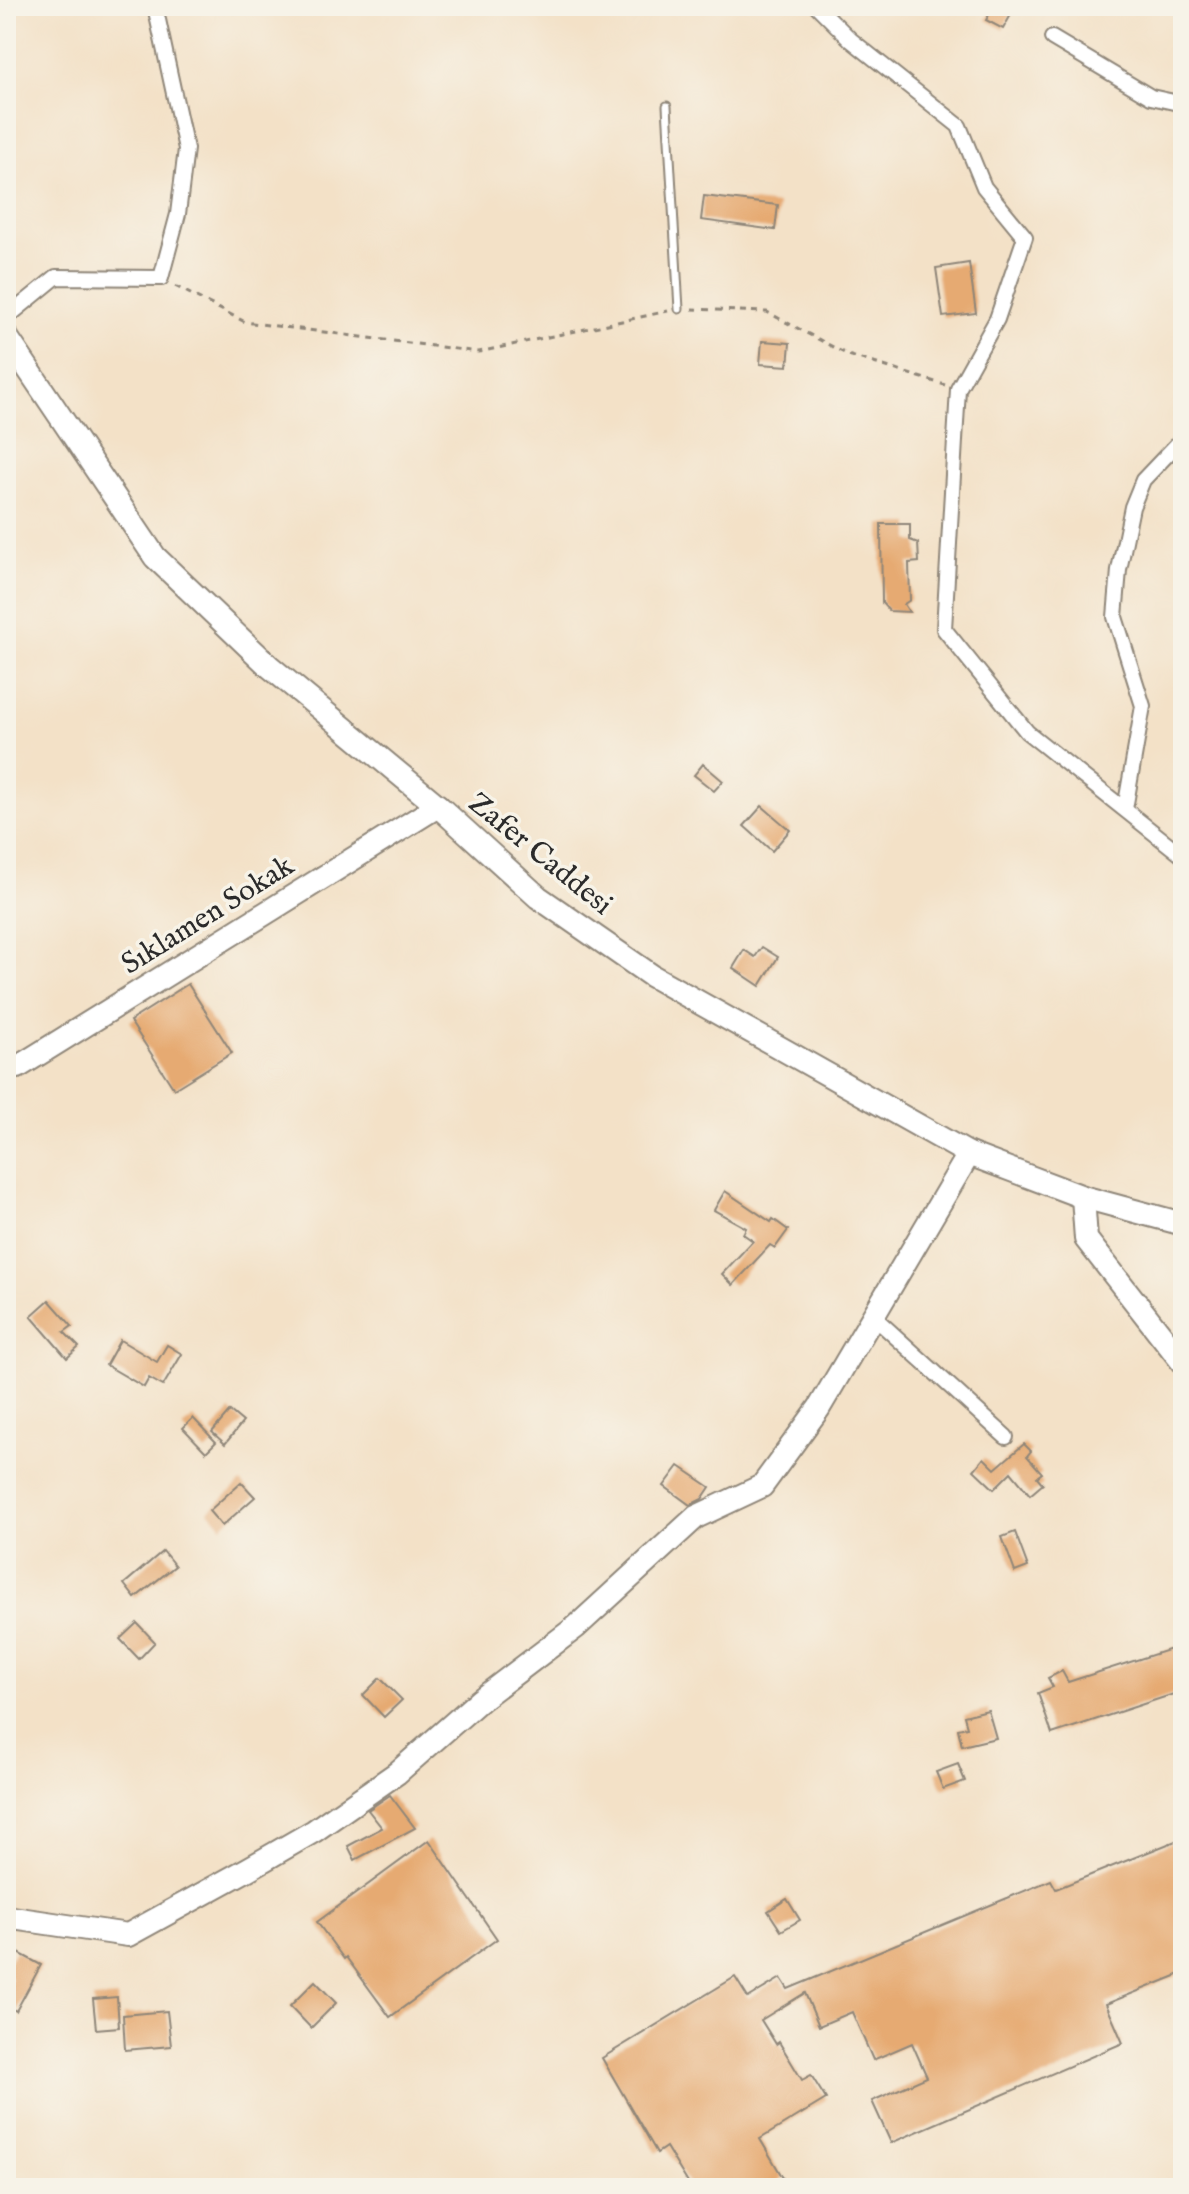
<svg xmlns="http://www.w3.org/2000/svg" width="1189" height="2194" viewBox="0 0 1189 2194" font-family="'IM FELL English',serif">
<style>
.building{fill:#e6aa72}
.lines{fill:none;stroke-linecap:round;stroke-linejoin:round}
.lane-casing{stroke:#8f8679;stroke-width:11}
.street-casing{stroke:#8f8679;stroke-width:18}
.secondary-casing{stroke:#8f8679;stroke-width:26}
.path{stroke:#8f8679;stroke-width:3;stroke-dasharray:6 6;stroke-linecap:butt}
.lane{stroke:#fff;stroke-width:7}
.street{stroke:#fff;stroke-width:14}
.secondary{stroke:#fff;stroke-width:22}
.labels{text-anchor:middle;stroke-width:7;stroke-linejoin:round;paint-order:stroke}
.street-label{font-size:30px;fill:#2b2b2b;stroke:#f7f3e8}
</style>
<rect width="100%" height="100%" fill="#f7f3e8"/>
<filter id="ink" filterUnits="userSpaceOnUse"><feTurbulence type="fractalNoise" baseFrequency=".0125" numOctaves="2"/><feDisplacementMap in="SourceGraphic" scale="16" xChannelSelector="R" yChannelSelector="G"/><feConvolveMatrix kernelMatrix="1 2 1 2 8 2 1 2 1" color-interpolation-filters="sRGB"/></filter>
<filter id="wash" filterUnits="userSpaceOnUse"><feTurbulence type="fractalNoise" baseFrequency=".006" numOctaves="4" result="noise"/><feDisplacementMap in="SourceGraphic" scale="32" xChannelSelector="R" yChannelSelector="G"/><feGaussianBlur stdDeviation="1.8" result="paint"/><feColorMatrix in="noise" values="0 0 0 0 0 0 0 0 0 0 0 0 0 0 0 0 0 1.4 0 .05"/><feComposite in="paint" operator="in"/></filter>
<g filter="url(#wash)">
<rect width="100%" height="100%" fill="#f3e1c7"/>
<g id="blocks">
<!-- building -->
<g class="building">
<path d="M994,6H999L1012,13L1003,29L986,20Z"/>
<path d="M704,196L778,205L775,230L701,220Z"/>
<path d="M969,263L976,313L943,317L936,268Z"/>
<path d="M762,341L790,343L788,366L760,364Z"/>
<path d="M881,524H910V540L918,543L919,562L909,563L910,600L904,604L909,612L889,611L882,603Z"/>
<path d="M703,764L723,781L714,791L694,775Z"/>
<path d="M762,806L790,830L772,851L744,826Z"/>
<path d="M762,947L778,957L760,986L733,968L744,950L755,957Z"/>
<path d="M188,984L232,1053L174,1089L130,1021Z"/>
<path d="M725,1191L771,1222L773,1219L788,1230L775,1248L770,1245L733,1285L722,1274L753,1241L743,1234L746,1228L714,1210Z"/>
<path d="M49,1300L72,1326L64,1332L79,1347L67,1358L31,1316Z"/>
<path d="M120,1340L157,1362L167,1345L182,1354L163,1386L149,1378L144,1387L106,1365Z"/>
<path d="M230,1411L243,1422L225,1444L212,1432Z"/>
<path d="M193,1418L216,1442L206,1452L183,1428Z"/>
<path d="M1024,1444L1031,1451L1027,1456L1042,1473L1037,1477L1043,1484L1030,1495L1011,1472L994,1489L974,1470L984,1458L995,1469Z"/>
<path d="M679,1466L710,1487L702,1499L690,1505L664,1486Z"/>
<path d="M241,1482L255,1497L222,1526L209,1511Z"/>
<path d="M1015,1532L1028,1567L1015,1572L1002,1537Z"/>
<path d="M163,1551L175,1566L135,1598L124,1584Z"/>
<path d="M137,1623L155,1642L139,1659L120,1639Z"/>
<path d="M1183,1645V1691L1052,1734L1038,1693L1053,1687L1048,1678L1062,1671L1068,1682Z"/>
<path d="M380,1678L402,1700L384,1717L363,1695Z"/>
<path d="M988,1710L996,1738L962,1746L958,1729L967,1727L964,1716Z"/>
<path d="M958,1764L965,1781L943,1789L936,1772Z"/>
<path d="M390,1795L415,1828L355,1860L348,1846L382,1828L368,1810Z"/>
<path d="M1183,1838V1973L1106,2004L1123,2043L891,2143L872,2101L927,2077L912,2043L873,2060L852,2012L819,2026L805,1993L761,2020L776,2044L779,2042L802,2080L811,2075L826,2099L760,2139L783,2178L767,2188H691L666,2147L657,2153L602,2058L735,1977L748,1998L781,1978L788,1989L1051,1880L1056,1889Z"/>
<path d="M429,1840L497,1939L390,2017L346,1957L344,1959L317,1922Z"/>
<path d="M787,1899L800,1920L781,1931L768,1911Z"/>
<path d="M15,1951L41,1965L16,2011L6,2006V1989L12,1978L6,1975V1967Z"/>
<path d="M315,1981L336,2003L311,2028L290,2006Z"/>
<path d="M117,1997L119,2027L96,2029L93,1999Z"/>
<path d="M167,2011L171,2046L125,2050L123,2015Z"/>
</g>
</g>
</g>
<g filter="url(#ink)">
<use href="#blocks" fill-opacity="0" stroke="#8f8679" stroke-width="2"/>
<g class="lines">
<defs>
<path id="lane" d="M667,106L679,309"/>
<g id="street">
<path d="M817,6L851,40L959,126L984,187L1025,237L997,319L958,389L944,629L1027,732L1183,856"/>
<path d="M1052,38L1151,97L1183,104"/>
<path d="M6,318L56,277L161,278L178,214L186,149L155,6"/>
<path d="M1125,809L1143,706L1115,617L1119,570L1132,507L1143,480L1183,438"/>
<path d="M875,1318L1006,1437"/>
</g>
<g id="secondary">
<path d="M6,336L155,557L269,666L438,806L538,897L652,976L969,1154L1083,1197L1183,1224"/>
<path d="M6,1067H18L438,806"/>
<path d="M1083,1197L1086,1239L1183,1363"/>
<path d="M6,1917L128,1935L248,1869L314,1831L397,1773L480,1700L576,1627L696,1517L762,1486L819,1408L969,1154"/>
</g>
</defs>
<!-- lane casing -->
<use href="#lane" class="lane-casing"/>
<!-- street casing -->
<use href="#street" class="street-casing"/>
<!-- secondary casing -->
<use href="#secondary" class="secondary-casing"/>
<!-- path -->
<g class="path">
<path d="M175,286L245,322L479,352L668,311"/>
<path d="M692,309L767,312L848,355L945,385"/>
</g>
<!-- lane -->
<use href="#lane" class="lane"/>
<!-- street -->
<use href="#street" class="street"/>
<!-- secondary -->
<use href="#secondary" class="secondary"/>
</g>
</g>
<g class="labels">
<!-- street labels -->
<g class="street-label">
<text transform="translate(541 853) rotate(39)" y="10">Zafer Caddesi</text>
<text transform="translate(207 914) rotate(-32)" y="10">Sıklamen Sokak</text>
</g>
</g>
<!-- margin -->
<rect width="1189" height="2194" fill="none" stroke="#f7f3e8" stroke-width="32"/>
</svg>
